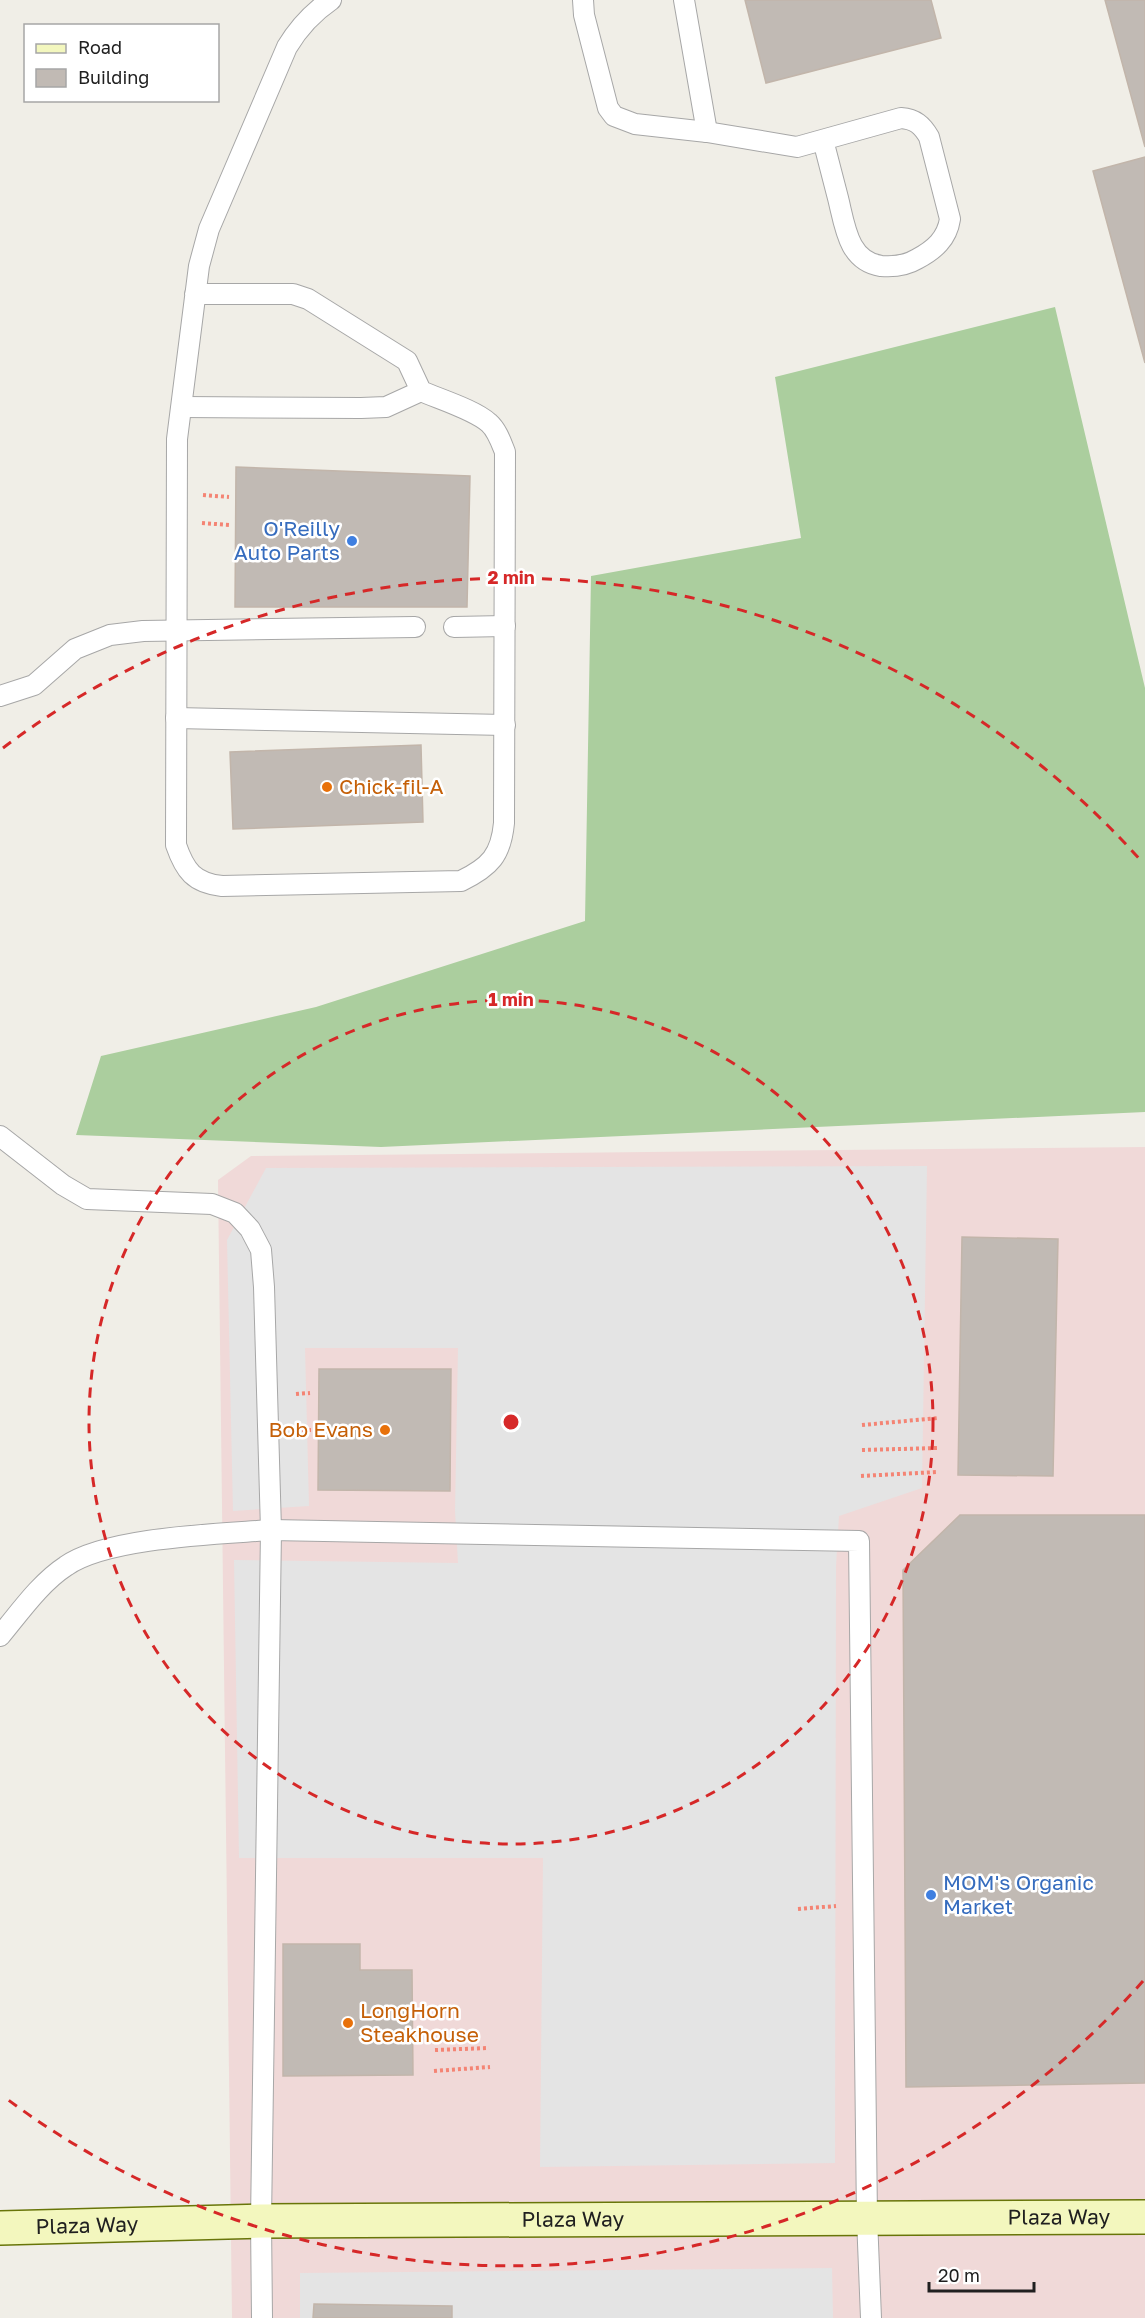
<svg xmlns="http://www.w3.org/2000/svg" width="1145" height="2318" viewBox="0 0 1145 2318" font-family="'Golos Text',sans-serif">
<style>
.commercial{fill:#f0d9d8}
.forest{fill:#abce9e}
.parking{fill:#e4e4e4}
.building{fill:#c1bab4;stroke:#c2b5aa;stroke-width:1.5}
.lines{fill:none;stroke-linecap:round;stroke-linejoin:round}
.lane-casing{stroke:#a7a7a7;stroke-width:22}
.secondary-casing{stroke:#687509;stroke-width:36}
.path{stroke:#f48474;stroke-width:4;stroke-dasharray:3 3;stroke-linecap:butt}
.lane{stroke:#fff;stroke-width:20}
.secondary{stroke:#f3f7be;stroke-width:33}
.ring{fill:none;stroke:#d62828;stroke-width:3;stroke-dasharray:10 8}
.shop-dot{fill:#3f7fe0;stroke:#fff;stroke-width:2}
.food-dot{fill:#e8710a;stroke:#fff;stroke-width:2}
.labels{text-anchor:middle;stroke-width:5;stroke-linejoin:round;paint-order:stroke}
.shop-label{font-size:21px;fill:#366cbe;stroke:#fff;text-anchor:end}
.food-label{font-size:21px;fill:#c56008;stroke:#fff;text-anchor:start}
.street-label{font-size:21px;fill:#202020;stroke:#fff}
.centre{fill:#d62828;stroke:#fff;stroke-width:3}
.ring-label{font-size:18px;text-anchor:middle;font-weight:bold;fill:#d62828;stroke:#fff;stroke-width:5;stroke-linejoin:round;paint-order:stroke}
</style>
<rect width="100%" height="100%" fill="#f0eee7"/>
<!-- commercial -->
<path class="commercial" d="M1145,1147V2318H232L218,1180L251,1156Z"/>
<!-- forest -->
<path class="forest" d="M1055,307L1145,688V1112L381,1147L76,1135L101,1056L316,1007L585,921L591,576L801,538L775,377Z"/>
<!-- parking -->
<g class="parking">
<path d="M927,1166L922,1488L839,1516L836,1566L835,2163L540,2167L543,1858H239L234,1560L458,1563L455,1511L458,1348H305L309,1506L233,1511L227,1240L266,1168Z"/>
<path d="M832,2268L833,2318H300V2273Z"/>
</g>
<!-- building -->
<g class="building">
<path d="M745,0H931L941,38L766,83Z"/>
<path d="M1105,0H1145V147Z"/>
<path d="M1145,157V363L1093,171Z"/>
<path d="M236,467L470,476L467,607H235Z"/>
<path d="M421,745L423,822L233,829L230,752Z"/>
<path d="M962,1237L1058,1239L1053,1476L958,1475Z"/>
<path d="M319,1369H451L450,1491L318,1490Z"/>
<path d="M960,1515H1145V2083L906,2087L903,1570Z"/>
<path d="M283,1944H360V1970H412L413,2075L283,2076Z"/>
<path d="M314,2304L452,2306V2318H313Z"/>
</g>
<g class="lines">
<defs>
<g id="lane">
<path d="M583,0L584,15L608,108L614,116L635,124L707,132L797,147L901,118C915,119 922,125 929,137L950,219C947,239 934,250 917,259C907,265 893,267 881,266C848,261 845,226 838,198C833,179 828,160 823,140"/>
<path d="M684,0L707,132"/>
<path d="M195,294H293L308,299L407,361L421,391C439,399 475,410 489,423C497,430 501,442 505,452L504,823C501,855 490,867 461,881L222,886C194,883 185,871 176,845L177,439L199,266L209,229L287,47C299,27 312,13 331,0"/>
<path d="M182,407L361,408L386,407L421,391"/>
<path d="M454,627L505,626"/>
<path d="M0,696L34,685L75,649L110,635L143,631L415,627"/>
<path d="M176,718L505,725"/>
<path d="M0,1136L63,1185L87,1199L212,1204L235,1213L250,1229L261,1250L264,1287L271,1530L261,2221L262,2318"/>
<path d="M0,1636C20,1612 40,1583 66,1566C107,1537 220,1534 271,1530L859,1541L867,2218L871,2318"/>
</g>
<g id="secondary">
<path id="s1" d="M0,2228L261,2221L1145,2217"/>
</g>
</defs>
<!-- lane casing -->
<use href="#lane" class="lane-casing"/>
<!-- secondary casing -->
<use href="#secondary" class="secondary-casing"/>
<!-- path -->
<g class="path">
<path d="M203,495L229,497"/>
<path d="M202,523L229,525"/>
<path d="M296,1394L310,1393"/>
<path d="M862,1425L938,1418"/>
<path d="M296,1430H311"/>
<path d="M862,1450L937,1448"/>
<path d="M861,1476L937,1472"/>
<path d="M798,1909L836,1906"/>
<path d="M435,2050L489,2048"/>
<path d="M434,2071L490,2067"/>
</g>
<!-- lane -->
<use href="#lane" class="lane"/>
<!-- secondary -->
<use href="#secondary" class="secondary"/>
</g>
<!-- distance rings -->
<g class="ring">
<circle cx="511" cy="1422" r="422"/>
<path d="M1143 1981A844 844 0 0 1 3 2096M3 748A844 844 0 0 1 1143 863"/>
</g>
<!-- markers -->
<g class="shop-dot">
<circle cx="352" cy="541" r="6"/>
<circle cx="931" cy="1895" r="6"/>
</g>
<g class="food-dot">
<circle cx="327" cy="787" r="6"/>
<circle cx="385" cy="1430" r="6"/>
<circle cx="348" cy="2023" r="6"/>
</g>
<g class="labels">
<!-- shop labels -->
<g class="shop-label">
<text x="340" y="536">O'Reilly<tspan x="340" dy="24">Auto Parts</tspan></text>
<text x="943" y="1890" text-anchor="start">MOM's Organic<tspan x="943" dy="24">Market</tspan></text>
</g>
<!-- food labels -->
<g class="food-label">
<text x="339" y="794">Chick-fil-A</text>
<text x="373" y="1437" text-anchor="end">Bob Evans</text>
<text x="360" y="2018">LongHorn<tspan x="360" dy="24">Steakhouse</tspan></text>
</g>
<!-- street labels -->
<g class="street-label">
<text dy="7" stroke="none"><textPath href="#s1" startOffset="1059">Plaza Way</textPath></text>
<text dy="7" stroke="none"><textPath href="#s1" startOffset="573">Plaza Way</textPath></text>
<text dy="7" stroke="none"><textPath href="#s1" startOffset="87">Plaza Way</textPath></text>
</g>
</g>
<circle cx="511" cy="1422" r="9" class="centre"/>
<g class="ring-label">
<text x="511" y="584">2 min</text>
<text x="511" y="1006">1 min</text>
</g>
<!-- legend -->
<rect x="24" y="24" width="195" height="78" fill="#ffffff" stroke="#a6a6a6" stroke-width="1.5"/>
<rect x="36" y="44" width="30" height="9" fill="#f3f7be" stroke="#a6a6a6" stroke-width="1.5"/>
<text x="78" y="54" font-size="18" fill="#202020">Road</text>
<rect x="36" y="69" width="30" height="18" fill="#c1bab4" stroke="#a6a6a6" stroke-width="1.5"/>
<text x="78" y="84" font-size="18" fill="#202020">Building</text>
<!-- scale -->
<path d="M929 2282v9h105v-9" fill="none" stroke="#202020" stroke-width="3"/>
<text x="938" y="2282" font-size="18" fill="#202020" stroke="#ffffff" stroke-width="4.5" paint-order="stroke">20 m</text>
</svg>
